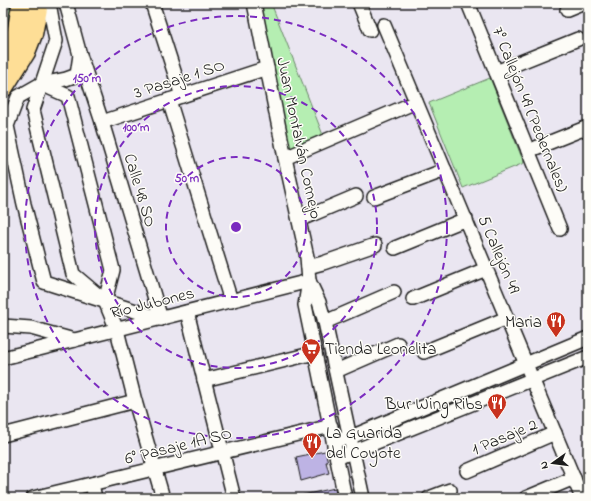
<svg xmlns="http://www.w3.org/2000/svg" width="591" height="501" viewBox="0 0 591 501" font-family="'Indie Flower',sans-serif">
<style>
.green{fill:#b5eeb2;stroke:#688567}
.building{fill:#bdb3e4;stroke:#1c1c1c}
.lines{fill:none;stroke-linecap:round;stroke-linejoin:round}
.minor-casing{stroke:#1c1c1c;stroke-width:16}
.major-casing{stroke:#1c1c1c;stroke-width:20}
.highway-casing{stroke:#1c1c1c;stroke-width:23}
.minor{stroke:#fdfcf7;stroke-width:13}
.major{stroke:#fede96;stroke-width:17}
.highway{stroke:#fede96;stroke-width:20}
.ring{fill:none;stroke:#7b2cbf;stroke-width:2;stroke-dasharray:7 5}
.labels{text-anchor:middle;stroke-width:3;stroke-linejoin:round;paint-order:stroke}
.street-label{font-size:17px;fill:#1c1c1c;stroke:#fdfcf7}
.poi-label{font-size:17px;fill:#1c1c1c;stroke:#fdfcf7;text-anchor:end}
.centre{fill:#7b2cbf;stroke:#fdfcf7;stroke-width:2}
.ring-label{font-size:12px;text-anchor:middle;font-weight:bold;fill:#7b2cbf;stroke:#fdfcf7;stroke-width:3;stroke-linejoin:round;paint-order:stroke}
</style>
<rect width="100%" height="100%" fill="#eae6f1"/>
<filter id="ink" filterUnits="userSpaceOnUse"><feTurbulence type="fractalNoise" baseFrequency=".025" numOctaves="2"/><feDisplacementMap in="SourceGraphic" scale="8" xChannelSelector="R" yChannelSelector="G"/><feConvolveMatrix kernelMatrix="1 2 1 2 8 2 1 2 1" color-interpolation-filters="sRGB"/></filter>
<g filter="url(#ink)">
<!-- green -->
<g class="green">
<path d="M3,3H11V18L3,48Z"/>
<path d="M261,3H271L323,135L289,152Z"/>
<path d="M490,78L524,163L463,188L429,103Z"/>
</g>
<!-- building -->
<g class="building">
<path d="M325,451L328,462H326L329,473L301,481L296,457Z"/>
<path d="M335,488L337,497L331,498H303V495Z"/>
</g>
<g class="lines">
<defs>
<g id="minor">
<path d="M49,3L56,41L33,110L73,274L105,301L117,330L135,401L163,498"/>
<path d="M66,3L80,55L102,122L161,319"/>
<path d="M152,3L182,96"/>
<path d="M254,3L285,158L307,257L309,281L305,305L345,498"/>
<path d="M359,3L370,30"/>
<path d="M468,3L560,229"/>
<path d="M567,10L584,3"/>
<path d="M384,25L582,498"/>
<path d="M80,55L77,75L66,79L41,84L18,97L7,126L24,204L44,282L161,319"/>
<path d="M496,72L578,39"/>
<path d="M41,84L68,96L113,270L105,301"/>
<path d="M169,100L231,301"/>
<path d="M102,122L267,68"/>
<path d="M528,151L588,127"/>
<path d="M285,158L416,102"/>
<path d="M374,197L445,170"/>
<path d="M299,220L356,196"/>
<path d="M395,248L466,219"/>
<path d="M308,267L323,263L375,245"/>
<path d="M309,281L319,302L325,322L363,498"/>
<path d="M413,299L486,269"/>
<path d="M187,312L234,498"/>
<path d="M325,322L394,292"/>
<path d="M3,326L31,328L74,340"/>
<path d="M424,352L507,318"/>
<path d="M3,358L309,281"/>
<path d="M336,371L398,344"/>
<path d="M204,380L315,353"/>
<path d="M3,435L135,401"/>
<path d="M334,441L351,437L588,338"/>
<path d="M337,458L588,357"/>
<path d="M467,471L555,433"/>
<path d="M92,484L95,498"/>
<path d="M33,498L331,426"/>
<path d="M429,498L450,490"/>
<path d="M526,498L574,478"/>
</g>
<path id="major" d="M3,65L16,31L21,3"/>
<path id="highway" d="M3,87L25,52L32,34L38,3"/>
</defs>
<!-- minor casing -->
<use href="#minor" class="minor-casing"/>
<!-- major casing -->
<use href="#major" class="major-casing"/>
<!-- highway casing -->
<use href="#highway" class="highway-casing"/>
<!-- minor -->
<use href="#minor" class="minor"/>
<!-- major -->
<use href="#major" class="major"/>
<!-- highway -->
<use href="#highway" class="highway"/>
</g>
</g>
<!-- distance rings -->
<g class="ring">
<circle cx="236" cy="227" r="70"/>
<circle cx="236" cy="227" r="141"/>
<circle cx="236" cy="227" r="211"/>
</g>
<!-- icons -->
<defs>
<symbol id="restaurant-pin" viewBox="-11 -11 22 30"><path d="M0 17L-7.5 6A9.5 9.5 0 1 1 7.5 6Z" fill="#c8321e" stroke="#fdfcf7"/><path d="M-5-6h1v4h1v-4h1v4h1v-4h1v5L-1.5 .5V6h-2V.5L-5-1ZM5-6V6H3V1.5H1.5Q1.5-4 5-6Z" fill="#fff"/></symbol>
<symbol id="supermarket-pin" viewBox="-11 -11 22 30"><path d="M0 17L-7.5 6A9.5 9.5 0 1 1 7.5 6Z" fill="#c8321e" stroke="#fdfcf7"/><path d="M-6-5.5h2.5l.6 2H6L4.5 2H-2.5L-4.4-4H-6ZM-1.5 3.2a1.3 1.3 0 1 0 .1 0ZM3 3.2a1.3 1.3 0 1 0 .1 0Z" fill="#fff"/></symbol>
</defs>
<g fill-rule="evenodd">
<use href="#restaurant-pin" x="545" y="310" width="22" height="30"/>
<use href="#supermarket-pin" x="300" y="337" width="22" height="30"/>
<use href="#restaurant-pin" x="486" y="392" width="22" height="30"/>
<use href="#restaurant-pin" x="301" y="431" width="22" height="30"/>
</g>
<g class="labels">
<!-- street labels -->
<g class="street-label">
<text transform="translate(179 78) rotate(-18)" y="6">3 Pasaje 1 SO</text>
<text transform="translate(531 109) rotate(68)" y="6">7° Callejón 49 (Pedernales)</text>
<text transform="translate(300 138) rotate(78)" y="6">Juan Montalván Cornejo</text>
<text transform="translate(141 190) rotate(73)" y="6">Calle 48 SO</text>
<text transform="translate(500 254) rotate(67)" y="6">5 Callejón 49</text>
<text transform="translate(152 302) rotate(-14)" y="6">Río Jubones</text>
<text transform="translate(504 436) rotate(-23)" y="6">1 Pasaje 2</text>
<text transform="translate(178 445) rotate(-14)" y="6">6° Pasaje 1A SO</text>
</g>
<!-- poi labels -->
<g class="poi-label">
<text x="542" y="327">Maria</text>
<text x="325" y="354" text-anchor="start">Tienda Leonelita</text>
<text x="483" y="409">Bur Wing Ribs</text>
<text x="326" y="438" text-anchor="start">La Guarida<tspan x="326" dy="20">del Coyote</tspan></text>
</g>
</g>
<circle cx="236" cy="227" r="6" class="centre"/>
<g class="ring-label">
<text x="87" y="82">150 m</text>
<text x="136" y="131">100 m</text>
<text x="187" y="182">50 m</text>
</g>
<!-- margin -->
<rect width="591" height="501" fill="none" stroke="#fdfcf7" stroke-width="16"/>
<rect x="8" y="8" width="575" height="485" fill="none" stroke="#1c1c1c" stroke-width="1.5" filter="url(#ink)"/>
<!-- north arrow -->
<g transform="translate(553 463) rotate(256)" stroke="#fdfcf7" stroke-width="3" paint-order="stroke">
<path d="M0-3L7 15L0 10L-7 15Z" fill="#1c1c1c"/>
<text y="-6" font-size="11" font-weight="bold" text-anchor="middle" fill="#1c1c1c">N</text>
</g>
</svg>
